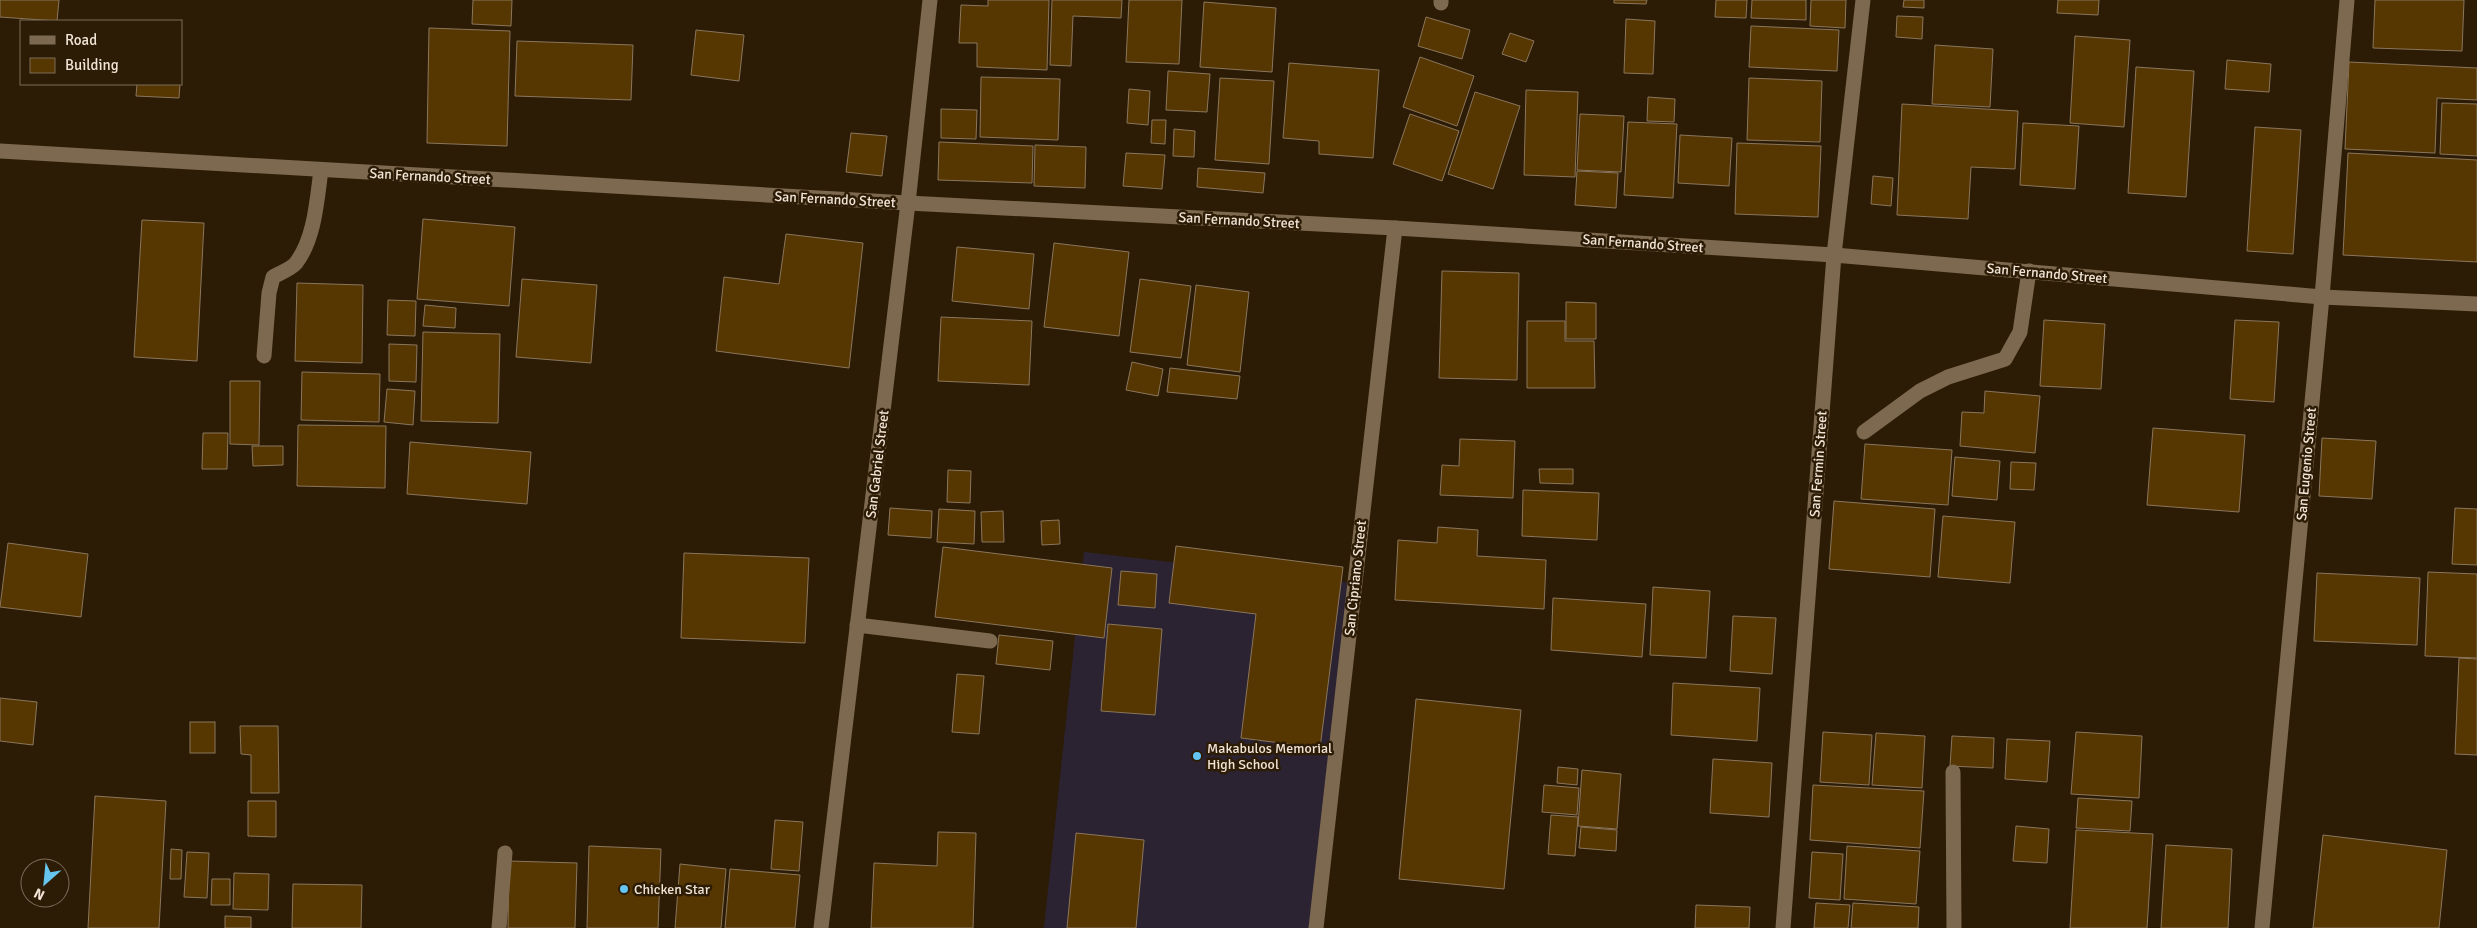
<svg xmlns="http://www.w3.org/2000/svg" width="2477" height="928" viewBox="0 0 2477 928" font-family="Signika,sans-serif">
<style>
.education{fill:#2c2332}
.building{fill:#563601;stroke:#8a765d}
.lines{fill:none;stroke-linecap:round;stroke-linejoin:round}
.lane{stroke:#7c6950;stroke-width:15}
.street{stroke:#7c6950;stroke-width:15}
.poi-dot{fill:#65c5ee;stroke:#2d1c05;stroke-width:2}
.labels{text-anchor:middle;stroke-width:5;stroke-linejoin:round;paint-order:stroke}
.street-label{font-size:14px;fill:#f0e4d6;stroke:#2d1c05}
.poi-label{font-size:14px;fill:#f0e4d6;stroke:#2d1c05;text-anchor:start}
</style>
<rect width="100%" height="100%" fill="#2d1c05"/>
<!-- education -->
<path class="education" d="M1084,552L1351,583L1313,928H1044Z"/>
<!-- building -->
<g class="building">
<path d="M0,0H59L57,21L0,17Z"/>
<path d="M473,0H512L511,26L472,24Z"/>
<path d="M988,0H1049L1047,70L977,67V43H959L961,5L988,6Z"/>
<path d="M1052,0H1122L1121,18L1073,16L1071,66L1050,65Z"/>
<path d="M1129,0H1182L1179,64L1126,62Z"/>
<path d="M1614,0H1647L1646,4L1614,3Z"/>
<path d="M1716,0H1747L1746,18L1715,17Z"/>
<path d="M1752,0H1806V20L1751,18Z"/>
<path d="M1811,0H1846L1845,28L1810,26Z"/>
<path d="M1904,0H1924V8L1903,7Z"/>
<path d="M2058,0H2099L2098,15L2057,13Z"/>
<path d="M2375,0H2464L2462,51L2373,48Z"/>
<path d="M1204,2L1276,8L1272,72L1200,67Z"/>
<path d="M1897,16L1923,17L1922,39L1896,37Z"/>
<path d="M1426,17L1470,30L1462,59L1418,46Z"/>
<path d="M1626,19L1655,21L1653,74L1624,73Z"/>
<path d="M1751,26L1839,30L1837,71L1749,67Z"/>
<path d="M429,28L510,31L507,146L427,143Z"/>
<path d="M696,30L744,35L739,81L691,75Z"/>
<path d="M1510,33L1534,41L1526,62L1502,54Z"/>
<path d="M2075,36L2130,40L2124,127L2070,123Z"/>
<path d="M517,41L633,45L631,100L515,96Z"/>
<path d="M1935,45L1993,49L1990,107L1932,104Z"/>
<path d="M1420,57L1474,76L1457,126L1403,107Z"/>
<path d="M2227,60L2271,64L2269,92L2225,89Z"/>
<path d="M2349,62L2477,68V100L2437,98L2435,153L2345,149Z"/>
<path d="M1289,63L1379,70L1373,158L1319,154V141L1283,138Z"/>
<path d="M2136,67L2194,71L2186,197L2128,193Z"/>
<path d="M1168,71L1210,74L1207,112L1166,110Z"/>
<path d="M981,77L1060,79L1058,140L980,137Z"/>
<path d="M1220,78L1274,81L1269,164L1215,160Z"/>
<path d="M1749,78L1822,81L1820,142L1747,140Z"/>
<path d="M137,84H180L179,98L136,96Z"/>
<path d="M1129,89L1150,91L1148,125L1127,123Z"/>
<path d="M1526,90L1578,92L1575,177L1524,175Z"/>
<path d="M1475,92L1520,106L1493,189L1448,174Z"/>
<path d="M1648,97L1675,99L1674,122L1647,121Z"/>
<path d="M2442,103L2477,104V156L2440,154Z"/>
<path d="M1902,104L2018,111L2015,169L1971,167L1968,219L1897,215Z"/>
<path d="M941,109L977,110L976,139L941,138Z"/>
<path d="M1410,114L1459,131L1442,181L1393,164Z"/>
<path d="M1580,114L1624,116L1621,172L1577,170Z"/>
<path d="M1152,120H1166L1165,144L1151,143Z"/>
<path d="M1628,122L1677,124L1673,198L1624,195Z"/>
<path d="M2023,123L2079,126L2075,189L2020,185Z"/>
<path d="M2255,127L2301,130L2293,254L2247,251Z"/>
<path d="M1174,129L1195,131L1194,157L1173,156Z"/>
<path d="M851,133L887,136L882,176L846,172Z"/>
<path d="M1680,135L1732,138L1729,186L1678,183Z"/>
<path d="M939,142L1033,146L1032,183L938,180Z"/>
<path d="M1737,143L1821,146L1818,217L1735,214Z"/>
<path d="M1035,145L1086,147L1085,188L1034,186Z"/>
<path d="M1126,153L1165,155L1162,189L1123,186Z"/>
<path d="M2348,153L2477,160V262L2343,255Z"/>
<path d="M1198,168L1265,173L1263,193L1197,187Z"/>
<path d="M1577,171L1618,173L1616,208L1575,205Z"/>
<path d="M1873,176L1893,178L1891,206L1871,204Z"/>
<path d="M423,219L515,227L509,306L417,299Z"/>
<path d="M142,220L204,223L197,361L134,357Z"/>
<path d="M786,234L863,243L849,368L716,351L724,277L779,284Z"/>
<path d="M1054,243L1129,252L1119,336L1044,327Z"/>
<path d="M957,247L1034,254L1029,309L952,301Z"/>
<path d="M1442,271L1519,273L1517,380L1439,378Z"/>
<path d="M522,279L597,285L591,363L516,357Z"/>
<path d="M1140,279L1191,286L1181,358L1130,352Z"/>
<path d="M297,283L363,285L362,363L295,361Z"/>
<path d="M1196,285L1249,292L1240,372L1187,365Z"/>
<path d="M388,300L416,301L415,336L387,335Z"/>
<path d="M1566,302L1596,303V339H1566Z"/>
<path d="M425,305L456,308L455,328L423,326Z"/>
<path d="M941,317L1032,321L1029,385L938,381Z"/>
<path d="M2044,320L2105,324L2101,389L2040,386Z"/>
<path d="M2235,320L2279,322L2274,402L2230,399Z"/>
<path d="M1527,321H1565V341H1594L1595,388H1527Z"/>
<path d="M423,332L500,334L498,423L421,421Z"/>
<path d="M389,344L417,345L416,382L389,381Z"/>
<path d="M1132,362L1163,369L1158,396L1126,390Z"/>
<path d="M1170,368L1240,376L1237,399L1167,392Z"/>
<path d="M302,372L380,374L379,422L301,420Z"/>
<path d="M230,381H260L259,445L230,444Z"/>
<path d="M387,389L415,391L413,425L384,422Z"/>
<path d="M1985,391L2040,396L2035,453L1960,446L1962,412L1984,413Z"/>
<path d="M298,425L386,426L385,488L297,486Z"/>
<path d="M2153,428L2245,435L2239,512L2147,505Z"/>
<path d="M203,433H228L227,469H202Z"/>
<path d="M2322,438L2376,441L2372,499L2319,496Z"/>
<path d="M1460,439L1515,441L1513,498L1440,495L1442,465L1459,466Z"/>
<path d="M410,442L531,452L527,504L407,494Z"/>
<path d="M1865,444L1952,450L1948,505L1861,499Z"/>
<path d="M252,446H283V465L253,466Z"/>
<path d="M1955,457L2000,461L1997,500L1952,496Z"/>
<path d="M2011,462L2036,463L2034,490L2010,489Z"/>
<path d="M1539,469H1573V484L1540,483Z"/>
<path d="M948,470L971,471L970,503L947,502Z"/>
<path d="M1523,490L1599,493L1597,540L1522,536Z"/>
<path d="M1834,501L1935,509L1930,577L1829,569Z"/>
<path d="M890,508L932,511L931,538L888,535Z"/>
<path d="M2455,508L2477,509V565L2452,564Z"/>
<path d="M939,509L975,511L974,544L937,542Z"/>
<path d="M1003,511L1004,542H982L981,512Z"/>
<path d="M1943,516L2015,522L2010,583L1938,577Z"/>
<path d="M1059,520L1060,544L1042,545L1041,521Z"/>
<path d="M1438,527L1478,530L1477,556L1546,560L1544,609L1395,600L1398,540L1437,543Z"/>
<path d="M8,543L88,554L81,617L0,607Z"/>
<path d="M1176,546L1343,567L1320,748L1241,738L1256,614L1169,603Z"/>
<path d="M943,547L1112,568L1104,638L935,617Z"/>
<path d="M684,553L809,558L805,643L681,638Z"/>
<path d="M1121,571L1157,574L1155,608L1118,605Z"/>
<path d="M2428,572L2477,574V658L2425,656Z"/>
<path d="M2317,573L2420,578L2417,645L2314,641Z"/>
<path d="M1653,587L1710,591L1706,658L1650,655Z"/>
<path d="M1553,598L1646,604L1642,657L1551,650Z"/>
<path d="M1733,616L1776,618L1772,674L1730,671Z"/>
<path d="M1108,624L1162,629L1155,715L1101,711Z"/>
<path d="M999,635L1053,641L1050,670L996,664Z"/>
<path d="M2459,658L2477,659V755L2455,754Z"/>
<path d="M957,674L984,676L979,734L952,732Z"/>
<path d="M1673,683L1760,688L1757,741L1671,735Z"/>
<path d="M0,698L37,702L33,745L0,741Z"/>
<path d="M1416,699L1521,710L1504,889L1399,879Z"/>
<rect x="190" y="722" width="25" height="31"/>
<path d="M240,726H278L279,793H251V755L241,754Z"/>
<path d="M1823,732L1872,735L1869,785L1820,782Z"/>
<path d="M2076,732L2142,736L2139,798L2071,794Z"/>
<path d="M1876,733L1925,736L1922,788L1872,785Z"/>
<path d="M1952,736L1994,738L1993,768L1950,766Z"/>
<path d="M2007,739L2050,741L2047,782L2005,779Z"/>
<path d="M1713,759L1772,763L1769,817L1710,813Z"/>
<path d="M1558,767L1578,769L1577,785L1557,783Z"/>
<path d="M1582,770L1621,774L1617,829L1578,826Z"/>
<path d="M1544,785L1579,788L1577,815L1542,812Z"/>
<path d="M1813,785L1924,791L1920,848L1810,840Z"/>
<path d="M95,796L166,801L159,928H88Z"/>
<path d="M2078,798L2132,801L2130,831L2076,828Z"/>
<path d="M248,801H276V837L248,836Z"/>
<path d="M1551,815L1578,817L1575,856L1548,854Z"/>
<path d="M775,820L803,822L799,871L771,869Z"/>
<path d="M2016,826L2049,829L2047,863L2013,861Z"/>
<path d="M1581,827L1617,830L1616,851L1579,848Z"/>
<path d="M2076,830L2153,834L2147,928H2070Z"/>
<path d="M938,832L976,833L973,928H871L874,863L937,866Z"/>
<path d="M1076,833L1144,840L1136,928H1067Z"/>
<path d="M2323,835L2447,850L2439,928H2313Z"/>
<path d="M2166,845L2232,849L2228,928H2161Z"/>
<path d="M589,846L661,849L658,928H587Z"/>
<path d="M1847,846L1920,851L1916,904L1844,899Z"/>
<path d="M171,849L182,850L181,879H170Z"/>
<path d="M187,852L209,853L207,898L184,897Z"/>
<path d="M1812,852L1843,854L1840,900L1809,898Z"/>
<path d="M509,861L577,863L575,928H508Z"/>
<path d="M680,864L726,869L721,928H675Z"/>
<path d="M730,869L800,875L795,928H725Z"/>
<path d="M234,873L269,874L268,910L233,909Z"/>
<path d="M212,879H230V905H211Z"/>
<path d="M293,884L362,885L361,928H292Z"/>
<path d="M1816,903L1850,905L1848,928H1814Z"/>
<path d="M1853,903L1919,907L1918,928H1851Z"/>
<path d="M1696,905L1750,907L1749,928H1695Z"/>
<path d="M225,916L251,917V928H225Z"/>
</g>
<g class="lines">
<!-- lane -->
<g class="lane">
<path d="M264,356L269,293L273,277C280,273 291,269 296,263C315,238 317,199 321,170"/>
<path d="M1864,432L1920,391L1948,377L2005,359L2020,332L2029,271"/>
<path d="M857,625L990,641"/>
<path d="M499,928L505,853"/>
</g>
<!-- street -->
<g class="street">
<path d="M1441,3V0"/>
<path d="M0,151L908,203L1395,228L1834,255L2322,297L2477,304"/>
<path d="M1953,772L1954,928"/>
<path d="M821,928L908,203L930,0"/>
<path d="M1316,928L1395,228"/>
<path d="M1783,928L1834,255L1863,0"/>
<path d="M2262,928L2322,297L2347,0"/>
</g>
</g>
<!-- markers -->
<g class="poi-dot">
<circle cx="1197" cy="756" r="5"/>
<circle cx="624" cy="889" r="5"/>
</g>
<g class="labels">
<!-- street labels -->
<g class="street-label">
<text transform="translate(430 176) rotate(3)" y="5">San Fernando Street</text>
<text transform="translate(835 199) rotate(3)" y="5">San Fernando Street</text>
<text transform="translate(1239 220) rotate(3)" y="5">San Fernando Street</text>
<text transform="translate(1643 243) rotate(4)" y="5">San Fernando Street</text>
<text transform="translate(2047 273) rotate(5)" y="5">San Fernando Street</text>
<text transform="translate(877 464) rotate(-83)" y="5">San Gabriel Street</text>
<text transform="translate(1818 464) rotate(-86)" y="5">San Fermin Street</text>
<text transform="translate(2306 464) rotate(-85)" y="5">San Eugenio Street</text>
<text transform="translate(1355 578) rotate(-84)" y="5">San Cipriano Street</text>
</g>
<!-- poi labels -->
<g class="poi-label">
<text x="1207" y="753">Makabulos Memorial<tspan x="1207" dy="16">High School</tspan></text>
<text x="634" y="894">Chicken Star</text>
</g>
</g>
<!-- legend -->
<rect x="20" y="20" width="162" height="65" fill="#2d1c05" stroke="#7b6c59"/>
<rect x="30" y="36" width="25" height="8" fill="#7c6950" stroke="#7b6c59"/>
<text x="65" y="45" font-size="15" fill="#f0e4d6">Road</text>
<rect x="30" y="58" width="25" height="15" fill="#563601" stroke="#7b6c59"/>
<text x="65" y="70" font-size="15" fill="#f0e4d6">Building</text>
<!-- north arrow -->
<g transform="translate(45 883) rotate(207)"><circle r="24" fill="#2d1c05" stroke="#7b6c59"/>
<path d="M0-4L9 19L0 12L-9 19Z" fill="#65c5ee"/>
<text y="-8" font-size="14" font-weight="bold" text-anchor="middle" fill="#f0e4d6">N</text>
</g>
</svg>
